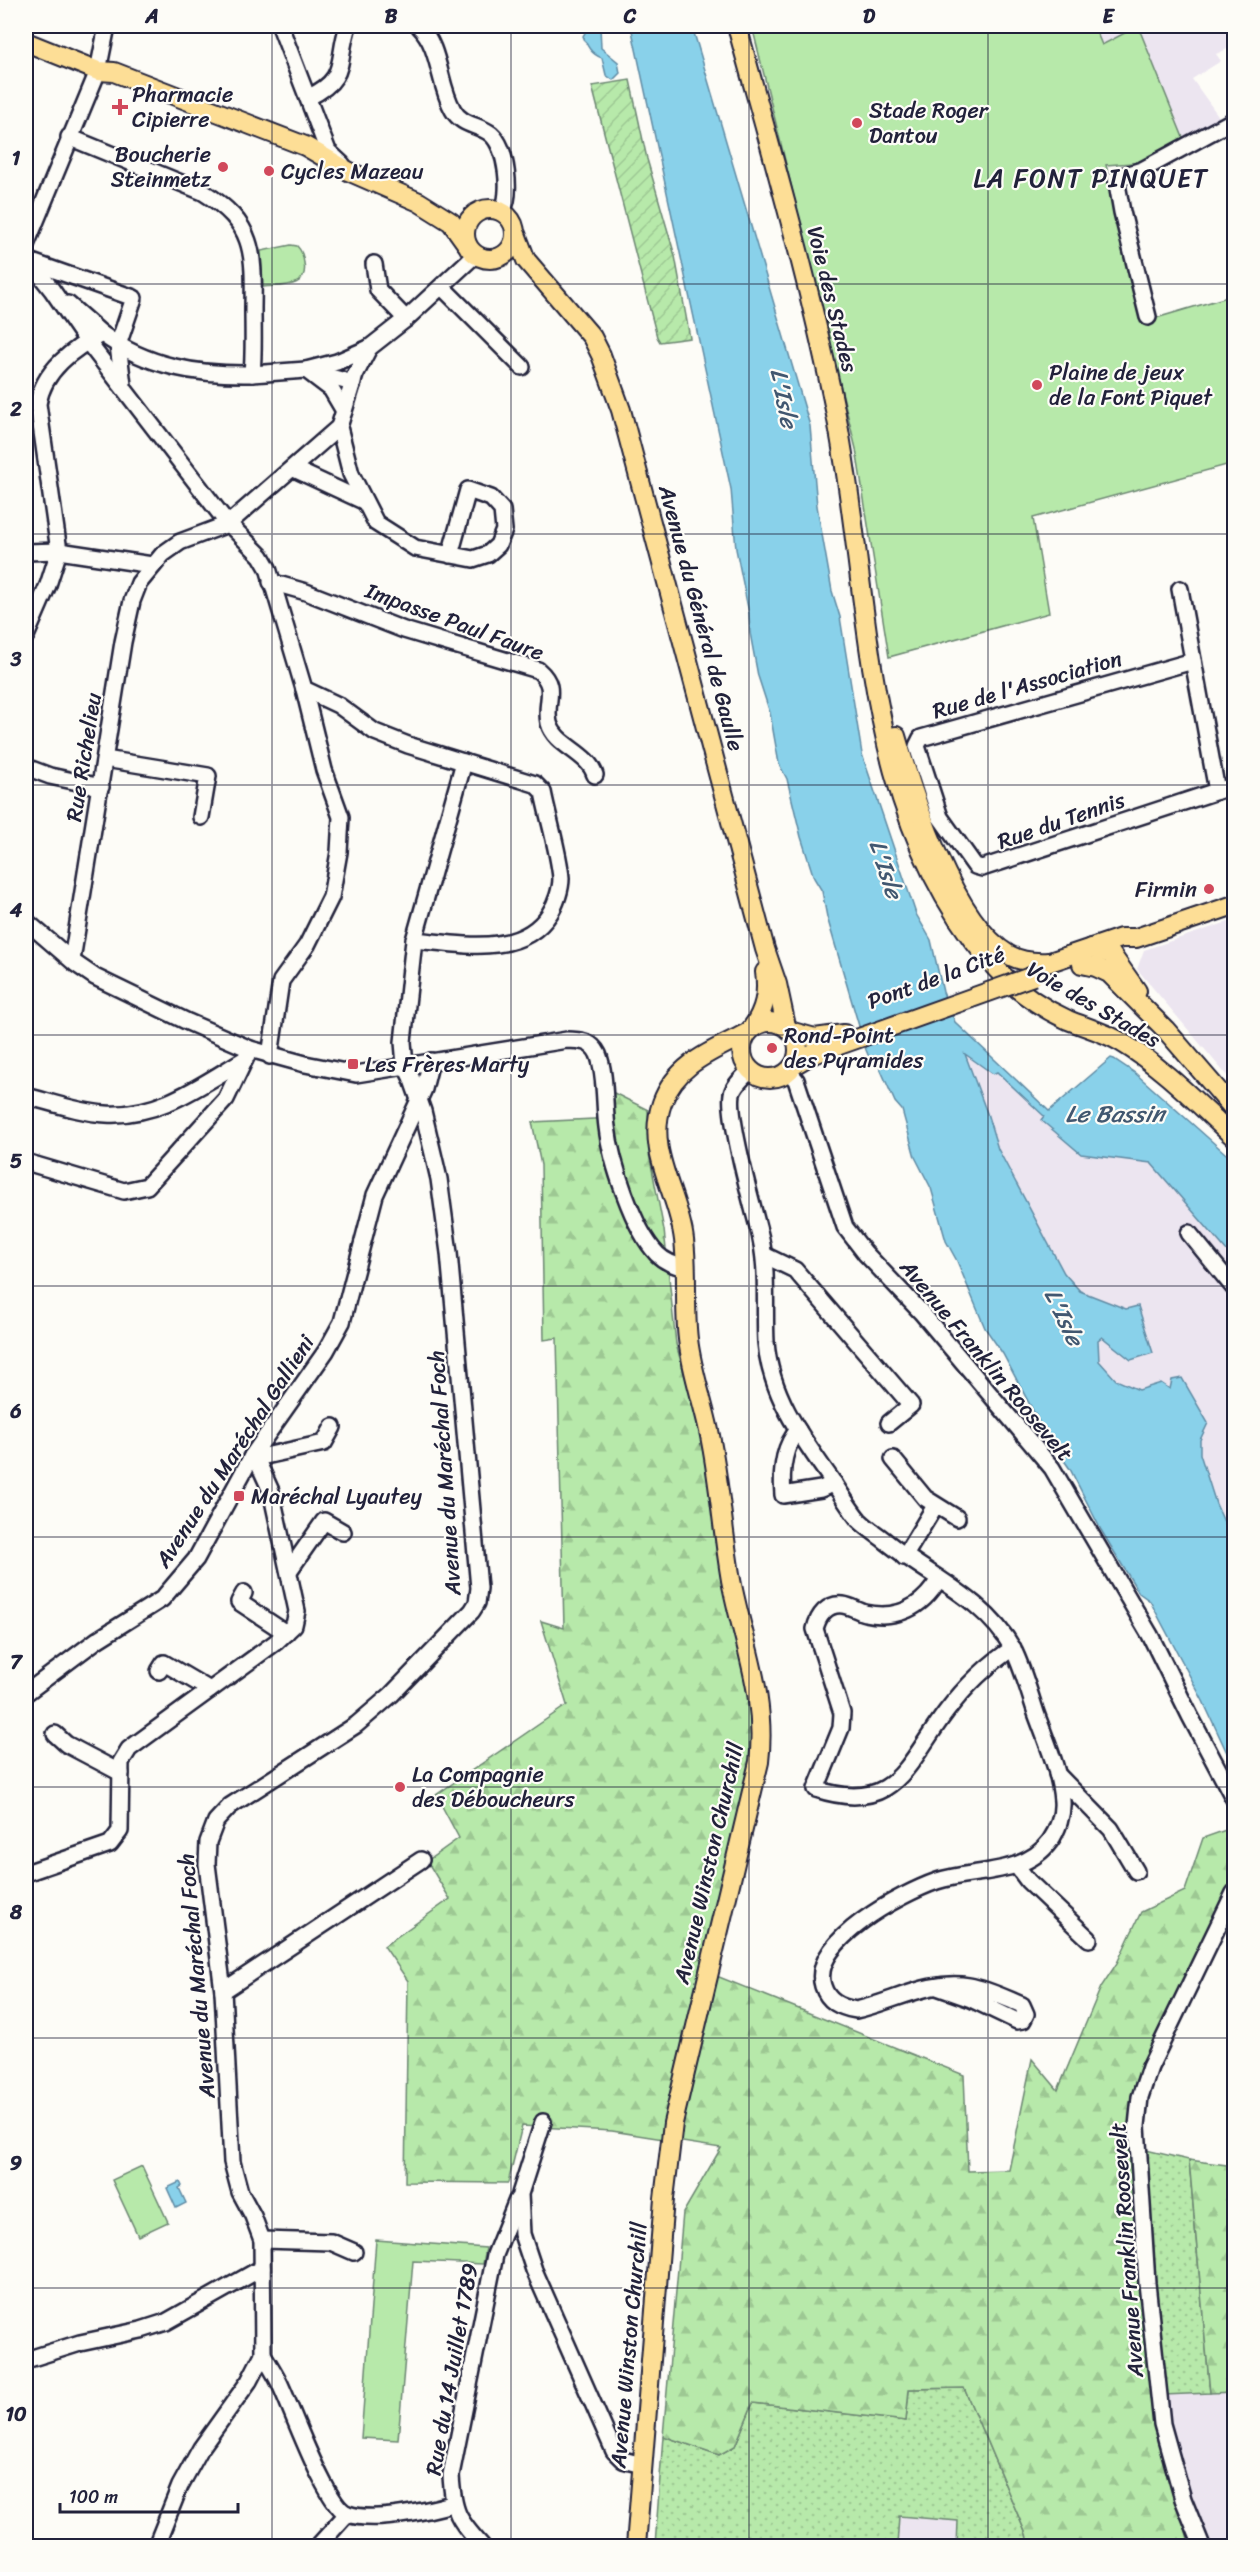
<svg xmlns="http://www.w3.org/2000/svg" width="1260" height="2572" viewBox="0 0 1260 2572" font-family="Sriracha,sans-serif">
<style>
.built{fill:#ece5f0}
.grass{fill:url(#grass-dots);stroke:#6c8672;stroke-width:1.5}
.forest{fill:url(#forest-firs);stroke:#6c8672;stroke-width:1.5}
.park{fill:#b7e9aa;stroke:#6c8672;stroke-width:1.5}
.garden{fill:url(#garden-furrows);stroke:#6c8672;stroke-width:1.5}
.water{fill:#89d1ea;stroke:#608ba4;stroke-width:1.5}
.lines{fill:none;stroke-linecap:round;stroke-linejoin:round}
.minor-casing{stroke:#22223b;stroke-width:20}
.major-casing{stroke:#22223b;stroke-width:22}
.minor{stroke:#fdfcf7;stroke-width:15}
.major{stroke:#fdde96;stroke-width:18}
.major-bridge-casing{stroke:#22223b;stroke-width:22;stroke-linecap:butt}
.major-bridge{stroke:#fdde96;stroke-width:18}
.grid{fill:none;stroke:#22223b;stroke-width:1.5;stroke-opacity:0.55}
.poi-dot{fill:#d1495b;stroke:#fdfcf7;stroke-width:2}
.labels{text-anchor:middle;stroke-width:4.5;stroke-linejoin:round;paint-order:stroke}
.poi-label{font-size:22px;fill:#22223b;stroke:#fdfcf7;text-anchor:start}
.street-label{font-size:22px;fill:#22223b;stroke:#fdfcf7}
.water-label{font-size:24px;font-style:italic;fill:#415770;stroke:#fdfcf7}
.quarter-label{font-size:26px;letter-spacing:1.5px;fill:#22223b;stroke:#fdfcf7}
.neatline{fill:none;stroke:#22223b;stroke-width:2}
.grid-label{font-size:20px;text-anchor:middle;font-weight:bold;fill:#22223b}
</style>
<defs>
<pattern id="grass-dots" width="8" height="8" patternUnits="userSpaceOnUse" patternTransform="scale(1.5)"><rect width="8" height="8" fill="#b7e9aa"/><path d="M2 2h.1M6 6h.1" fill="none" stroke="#9dc893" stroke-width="1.8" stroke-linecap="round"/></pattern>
<pattern id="forest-firs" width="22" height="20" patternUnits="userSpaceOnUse" patternTransform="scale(1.5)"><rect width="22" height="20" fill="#b7e9aa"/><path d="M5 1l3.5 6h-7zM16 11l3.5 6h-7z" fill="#9dc893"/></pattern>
<pattern id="garden-furrows" width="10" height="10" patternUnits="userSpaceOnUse" patternTransform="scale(1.5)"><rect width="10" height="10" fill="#b7e9aa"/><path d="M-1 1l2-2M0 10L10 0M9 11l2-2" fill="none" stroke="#9dc893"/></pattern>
</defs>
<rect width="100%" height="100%" fill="#fdfcf7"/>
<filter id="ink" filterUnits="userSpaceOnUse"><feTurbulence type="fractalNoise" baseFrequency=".0167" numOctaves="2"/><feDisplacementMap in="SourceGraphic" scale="12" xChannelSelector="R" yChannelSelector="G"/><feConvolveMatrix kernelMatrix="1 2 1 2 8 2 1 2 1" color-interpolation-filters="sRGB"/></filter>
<g filter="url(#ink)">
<!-- built -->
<g class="built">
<path d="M1094,26H1234V46L1216,54L1221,61L1192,79L1222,121L1184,140L1138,26L1101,45Z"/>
<path d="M1234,920V1084L1137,969L1144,950Z"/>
<path d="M964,1053L993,1074L997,1072L1044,1116L1042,1120L1080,1154L1151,1163L1234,1259V1544L1216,1504L1200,1454V1440L1186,1384L1170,1390L1161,1383L1139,1390L1116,1380L1099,1361L1098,1340L1102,1336L1131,1360L1152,1353L1138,1307L1126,1309L1080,1291L1064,1273L998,1149L987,1113Z"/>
<path d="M1234,2392V2546H1210L1184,2485L1168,2428L1164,2395Z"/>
<path d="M899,2516L958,2521L957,2546H897Z"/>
</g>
<!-- grass -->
<g class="grass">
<path d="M1146,2150L1189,2160L1210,2393L1164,2395Z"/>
<path d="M964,2388L1026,2534L1029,2546H957L958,2521L899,2516L897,2546H655L663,2436L719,2455L735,2446L753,2403L906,2421L909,2389Z"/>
</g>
<!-- forest -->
<g class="forest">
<path d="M612,1092L648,1110L649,1154L664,1230L676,1344L703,1440L753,1697L755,1734L734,1837L699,1969L964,2075L968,2171L1009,2170L1032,2059L1058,2090L1101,1987L1117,1963L1141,1912L1185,1891L1203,1838L1234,1827V1894L1228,1892L1140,2069L1130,2116L1155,2419L1190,2546H1029L1026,2534L964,2388L909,2389L906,2421L753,2403L735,2446L719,2455L663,2436L683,2213L721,2148L612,2131L522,2126L508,2183L405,2182L408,1981L384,1946L450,1899L427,1861L459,1838L436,1795L567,1705L541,1621L564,1628L557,1338L544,1340L541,1165L532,1122L615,1118Z"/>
<path d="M1189,2160L1234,2166V2392L1210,2393Z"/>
</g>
<!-- park -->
<g class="park">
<path d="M752,26H1094L1102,45L1138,26L1184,140L1147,162L1106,165L1146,321L1234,295V463L1033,518L1049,613L889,657L856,449Z"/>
<path d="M291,245L297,246C302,251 303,256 304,263C309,289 282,285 263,287L261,251Z"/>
<path d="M142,2166L168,2222L138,2236L112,2180Z"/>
<path d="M376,2240L486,2248L483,2264L413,2261L398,2440L361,2438Z"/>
</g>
<!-- garden -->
<path class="garden" d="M630,80L647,159L675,256L690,338L660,342L657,337L592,86Z"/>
<!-- water -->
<g class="water">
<path d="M589,26H600L601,48L618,62L620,73L613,80L606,75L602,58C591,54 587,46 583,36Z"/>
<path d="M631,26H692L810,426L817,506L832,591L840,617L862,754L916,914L931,940L943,992L955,1022L1049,1111L1111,1058L1114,1059L1135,1073L1234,1161V1259L1151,1163L1081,1154L1041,1120L1044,1116L997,1072L993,1074L965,1054L987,1113L998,1149L1064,1273L1080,1291L1126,1309L1138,1306L1153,1353L1131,1360L1102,1337L1098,1340L1099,1361L1116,1380L1139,1390L1161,1383L1170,1389L1172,1380L1182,1378L1208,1423L1200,1440V1454L1216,1504L1234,1544V1768L1203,1701L1150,1601L1139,1593L1101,1530L1070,1469L1046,1435L1003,1354L985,1328L957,1261L946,1241L931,1188L915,1157L902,1110L895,1102L875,1057H869L866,1050L827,917L822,891L814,878L801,837L787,779L779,764L770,713L758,676L750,633L749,613L736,549L731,489Z"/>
<path d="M180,2182L182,2186L179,2188L186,2203L176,2208L167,2188Z"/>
</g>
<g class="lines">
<defs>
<g id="minor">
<path d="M280,26L328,151L342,164"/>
<path d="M419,26C441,48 438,84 453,110C462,126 478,124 491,134C507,148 512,194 502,212"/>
<path d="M309,97C349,78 336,61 348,26"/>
<path d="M69,137L203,192C255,224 254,252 253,308C253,330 254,352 252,374L306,370L337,362L369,348L406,319L475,255"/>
<path d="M26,245L98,71L107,26"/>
<path d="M26,257L52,290L87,341L225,520L261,556L268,568L304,689L338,705L375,732L408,745L535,784L543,792C548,818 559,853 561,878C561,889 556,904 550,913C522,958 460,944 414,940"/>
<path d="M29,261L134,298L118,345L123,385"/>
<path d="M374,264L378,290L406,319"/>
<path d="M442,287L522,367"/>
<path d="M68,304L102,334"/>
<path d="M1148,317L1122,212L1116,178L1142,170L1234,120"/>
<path d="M369,348L355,375L339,427L351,474L376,523L415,548L473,559L488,554L498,545L504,530L502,510L491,498L468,490L450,555"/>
<path d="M306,370L331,389L344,411"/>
<path d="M315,373L353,383"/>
<path d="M294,469L363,501"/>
<path d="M26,552L59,551L152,565"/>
<path d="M271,582L306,592L404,630L538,670C559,688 544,701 549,723C555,746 588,752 595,775"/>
<path d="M1180,589L1217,791"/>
<path d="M26,636L48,585L59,551L38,404C43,371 73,348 102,334C147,367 198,375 252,374"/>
<path d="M1193,661L921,738L917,746L940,817L975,866L982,868L1217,791L1230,787L1234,788"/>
<path d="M105,759L208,776L201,817"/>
<path d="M26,767L50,776L101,787"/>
<path d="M26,921L76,964L95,977L188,1022L250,1049L305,1064L356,1074L567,1040C580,1040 592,1041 598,1054C606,1073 604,1106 607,1127C611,1161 633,1229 657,1254C665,1262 674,1265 685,1268"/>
<path d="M72,960L123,642L132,601L139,583L163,554L180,542L228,524L339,427"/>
<path d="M270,1056L281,981L307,945L331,897L339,852L341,817L324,770L304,689"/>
<path d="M750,1070C744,1077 734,1085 732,1094C728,1117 751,1201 758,1227C769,1265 764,1303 766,1342C770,1395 802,1438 831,1479C840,1492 849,1508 859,1520C866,1527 875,1533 883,1539C926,1575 985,1598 1013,1649C1023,1669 1029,1692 1036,1713C1046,1741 1060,1771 1062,1801C1063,1814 1058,1830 1050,1841C1025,1876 973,1869 937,1881C903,1893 809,1941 823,1986C828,2002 840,2007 856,2010C893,2002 930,1979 969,1986C987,1989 1005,1998 1022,2005L1026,2014L1023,2020L1017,2021L971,1999L937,1987"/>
<path d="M789,1072L796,1080L845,1227L865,1253L921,1312L1052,1468L1150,1635L1190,1716L1234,1799"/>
<path d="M26,1096C50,1102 81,1113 106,1114C160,1117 201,1085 245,1059"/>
<path d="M26,1162L124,1191L147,1186L226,1099L250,1049"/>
<path d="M1189,1233L1234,1288"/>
<path d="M764,1255L795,1270L911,1405L889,1423"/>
<path d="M798,1430C783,1447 781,1473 783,1495L821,1489L834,1483"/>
<path d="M256,1458L324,1443L333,1427"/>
<path d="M893,1459L925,1498L957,1518"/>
<path d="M904,1557L935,1506"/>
<path d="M289,1571L324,1521L343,1532"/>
<path d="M939,1579C922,1608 897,1620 865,1613C858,1611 851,1606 843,1605C827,1603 818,1616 815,1629L842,1713L841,1728L816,1789C895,1815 906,1765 946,1712C964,1688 987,1665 1013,1648"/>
<path d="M244,1593L239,1602L286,1633"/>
<path d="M159,1671L164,1663L210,1690"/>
<path d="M26,1693L97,1640L162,1599L196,1559L252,1456L326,1351L342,1322L375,1195L424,1089L431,1061"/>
<path d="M55,1734L66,1744L121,1773"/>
<path d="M1057,1774L1111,1829L1136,1871"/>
<path d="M1016,1865L1028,1881L1089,1939"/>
<path d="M26,1873L110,1844L120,1831L121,1762L129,1749L276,1642L294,1625L297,1611L271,1491L256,1458L252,1456"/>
<path d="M223,1991L421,1860"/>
<path d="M543,2122L520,2194L522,2234L534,2270L614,2451L623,2460L642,2465"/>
<path d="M262,2240L331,2242L354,2252"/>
<path d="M263,2354C268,2363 274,2372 279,2382C291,2406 326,2507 348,2514C374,2523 426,2511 452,2504"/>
<path d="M26,2360L80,2343L141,2330L166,2322L262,2268"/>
<path d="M156,2546L180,2486L201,2448L249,2381L263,2354L262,2240L253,2216L240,2192L232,2162L223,1991L207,1864L208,1842L216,1821L230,1806L356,1725L391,1695L472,1611L477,1603L479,1588L449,1253L439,1179L423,1111L411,1077L405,1065L403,1042L414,940L464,762"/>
<path d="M318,2546L347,2514"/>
<path d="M482,2546C458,2520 453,2512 451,2475L495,2255L517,2200"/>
<path d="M1202,2546L1183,2499L1162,2424L1147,2283L1137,2126L1140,2097L1150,2067L1234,1893"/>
</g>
<g id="major">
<path d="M737,26C773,158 812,290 838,425C872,606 862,809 987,958C1009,985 1035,1005 1068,1020C1085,1027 1104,1032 1121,1042C1163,1067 1199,1105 1234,1137"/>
<path d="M26,42L98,71L114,72L305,146L348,171L419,202L451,222L466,243"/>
<circle cx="490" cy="234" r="25"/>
<path d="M516,234L526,260L592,337L601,355L621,410L765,949L777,984L786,1026"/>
<path d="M896,736C913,796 953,922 1009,955C1022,962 1035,963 1049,962"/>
<path d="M1091,948L1111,954L1137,991"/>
<path d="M1082,964L1096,967L1109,973L1165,1029L1234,1109"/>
<path d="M1038,966L1121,938H1136L1234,905"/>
<circle cx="770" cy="1050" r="28"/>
<path d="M752,1028C765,1010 768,993 765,972"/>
<path d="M793,1032L815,1038L844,1034"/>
<path d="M794,1065L811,1055L862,1037"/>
<path d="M636,2546L664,2199L673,2123L759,1762C767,1696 743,1643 731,1580C723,1534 720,1487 711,1441C705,1407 692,1374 688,1339C684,1306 688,1272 684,1240C679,1193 645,1152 662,1103C676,1064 712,1051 747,1033"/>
</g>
</defs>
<!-- minor casing -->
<use href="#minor" class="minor-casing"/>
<!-- major casing -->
<use href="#major" class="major-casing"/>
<!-- minor -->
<use href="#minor" class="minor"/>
<!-- major -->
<use href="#major" class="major"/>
<defs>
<path id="major-bridge" d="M862,1037L1033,976"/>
</defs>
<!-- major-bridge casing -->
<use href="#major-bridge" class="major-bridge-casing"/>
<!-- major-bridge -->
<use href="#major-bridge" class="major-bridge"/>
</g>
</g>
<!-- grid -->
<path class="grid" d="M272,26V2546M511,26V2546M749,26V2546M988,26V2546M26,284H1234M26,534H1234M26,785H1234M26,1035H1234M26,1286H1234M26,1537H1234M26,1787H1234M26,2038H1234M26,2288H1234"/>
<!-- markers -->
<g class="poi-dot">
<path d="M117 98h6v6h6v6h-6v6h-6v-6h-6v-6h6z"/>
<circle cx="857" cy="123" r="6"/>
<circle cx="223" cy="167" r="6"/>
<circle cx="269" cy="171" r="6"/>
<circle cx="1037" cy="385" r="6"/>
<circle cx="1209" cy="889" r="6"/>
<circle cx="772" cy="1048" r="6"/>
<rect x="347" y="1058" width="12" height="12" rx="3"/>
<rect x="233" y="1490" width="12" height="12" rx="3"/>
<circle cx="400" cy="1787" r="6"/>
</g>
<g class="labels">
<!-- poi labels -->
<g class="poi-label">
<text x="132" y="102">Pharmacie<tspan x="132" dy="25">Cipierre</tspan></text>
<text x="869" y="118">Stade Roger<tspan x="869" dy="25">Dantou</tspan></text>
<text x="211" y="162" text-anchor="end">Boucherie<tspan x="211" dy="25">Steinmetz</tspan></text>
<text x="281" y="179">Cycles Mazeau</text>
<text x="1049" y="380">Plaine de jeux<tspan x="1049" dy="25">de la Font Piquet</tspan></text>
<text x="1197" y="897" text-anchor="end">Firmin</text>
<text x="784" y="1043">Rond-Point<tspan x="784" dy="25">des Pyramides</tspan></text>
<text x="365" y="1072">Les Frères Marty</text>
<text x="251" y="1504">Maréchal Lyautey</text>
<text x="412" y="1782">La Compagnie<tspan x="412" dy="25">des Déboucheurs</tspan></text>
</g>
<!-- street labels -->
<g class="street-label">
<text transform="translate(833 299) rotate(76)" y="8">Voie des Stades</text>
<text transform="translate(702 618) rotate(75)" y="8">Avenue du Général de Gaulle</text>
<text transform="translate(455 621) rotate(20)" y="8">Impasse Paul Faure</text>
<text transform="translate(1027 684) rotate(-16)" y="8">Rue de l'Association</text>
<text transform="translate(83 757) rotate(-81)" y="8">Rue Richelieu</text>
<text transform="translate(1061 820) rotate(-19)" y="8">Rue du Tennis</text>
<text transform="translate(936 977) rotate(-20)" y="8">Pont de la Cité</text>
<text transform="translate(1094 1004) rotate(30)" y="8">Voie des Stades</text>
<text transform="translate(987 1360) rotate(50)" y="8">Avenue Franklin Roosevelt</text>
<text transform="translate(234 1451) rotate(-57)" y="8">Avenue du Maréchal Gallieni</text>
<text transform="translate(444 1473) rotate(-94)" y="8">Avenue du Maréchal Foch</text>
<text transform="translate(708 1863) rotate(-77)" y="8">Avenue Winston Churchill</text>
<text transform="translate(196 1976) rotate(-95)" y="8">Avenue du Maréchal Foch</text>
<text transform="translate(1126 2250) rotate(-94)" y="8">Avenue Franklin Roosevelt</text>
<text transform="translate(628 2345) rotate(-85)" y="8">Avenue Winston Churchill</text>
<text transform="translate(451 2369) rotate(-80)" y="8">Rue du 14 Juillet 1789</text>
</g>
<!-- water labels -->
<g class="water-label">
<text transform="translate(784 398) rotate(79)" y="8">L'Isle</text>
<text transform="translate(886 869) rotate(72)" y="8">L'Isle</text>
<text x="1115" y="1122">Le Bassin</text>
<text transform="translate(1064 1317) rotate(65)" y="8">L'Isle</text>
</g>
<!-- quarter labels -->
<g class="quarter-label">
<text x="1091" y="187">LA FONT PINQUET</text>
</g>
</g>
<!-- margin -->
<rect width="1260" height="2572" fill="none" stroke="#fdfcf7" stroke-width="66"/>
<!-- scale -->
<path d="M60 2503v9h178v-9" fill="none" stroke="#22223b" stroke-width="3"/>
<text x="69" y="2503" font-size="18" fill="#22223b" stroke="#fdfcf7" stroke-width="4.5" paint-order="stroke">100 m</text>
<rect x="33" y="33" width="1194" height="2506" class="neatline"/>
<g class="grid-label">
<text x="152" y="23">A</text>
<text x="391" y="23">B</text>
<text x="630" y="23">C</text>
<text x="869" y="23">D</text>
<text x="1108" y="23">E</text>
<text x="16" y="165">1</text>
<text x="16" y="416">2</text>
<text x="16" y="666">3</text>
<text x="16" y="917">4</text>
<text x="16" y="1168">5</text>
<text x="16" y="1418">6</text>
<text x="16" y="1669">7</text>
<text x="16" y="1919">8</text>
<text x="16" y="2170">9</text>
<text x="16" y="2421">10</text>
</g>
</svg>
